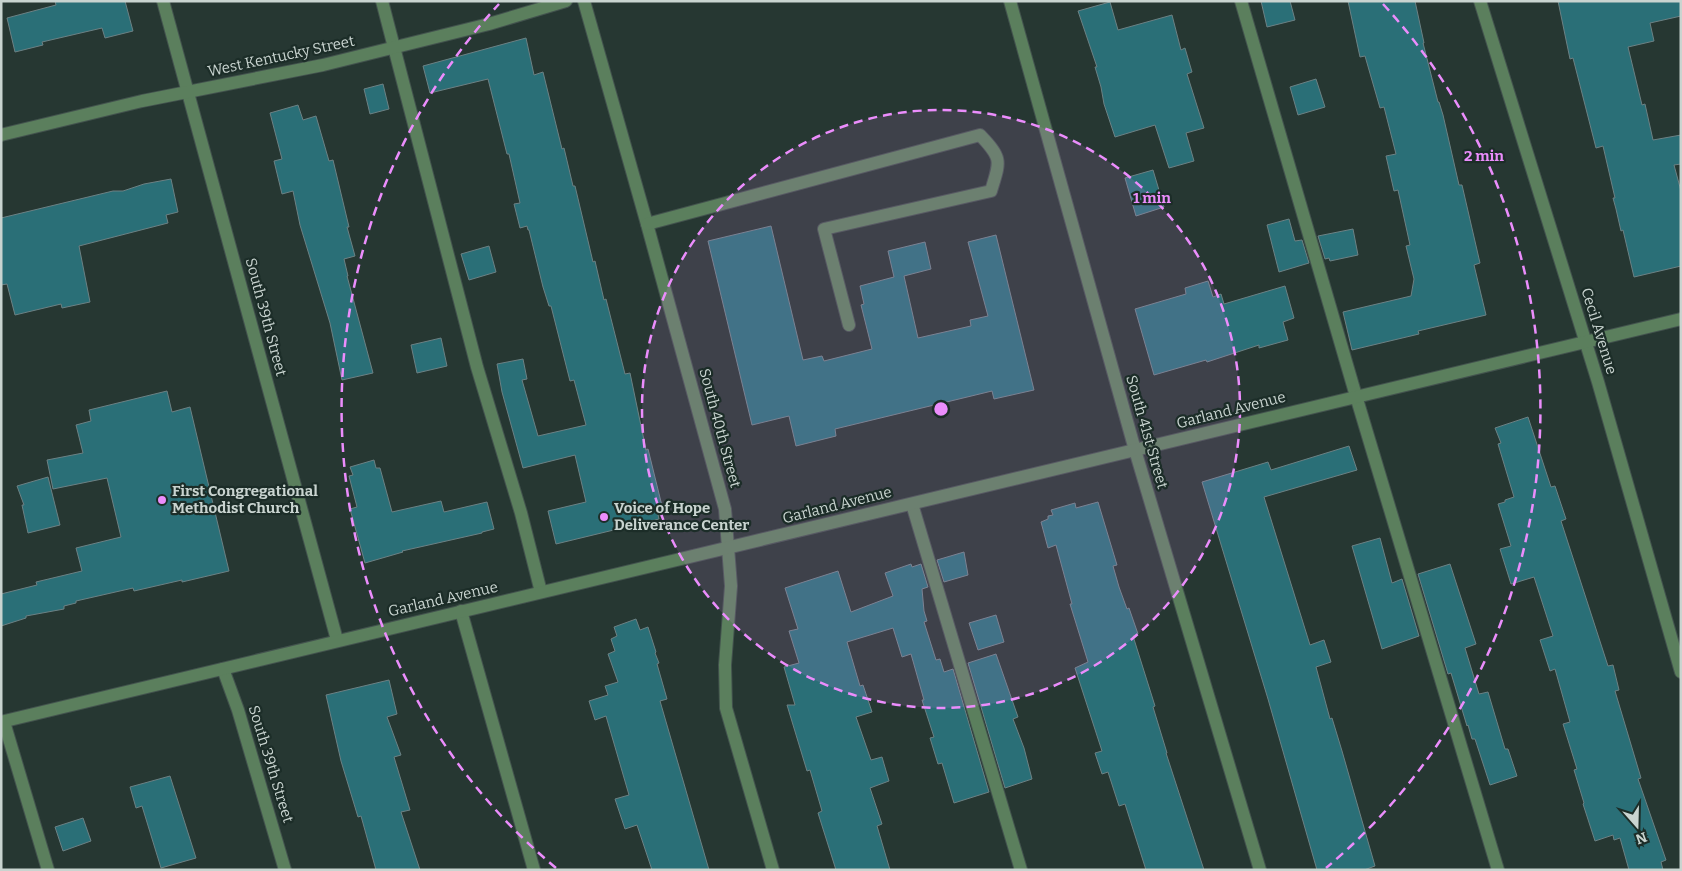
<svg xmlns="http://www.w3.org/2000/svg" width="1682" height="871" viewBox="0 0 1682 871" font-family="Bitter,serif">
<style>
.building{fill:#2a6f77;stroke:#6c8184}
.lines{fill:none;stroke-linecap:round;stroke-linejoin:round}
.minor-casing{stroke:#43534e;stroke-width:14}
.minor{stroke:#5b7f5d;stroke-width:12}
.ring{fill:none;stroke:#eb8dfc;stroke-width:2.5;stroke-dasharray:9 6}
.poi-dot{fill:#eb8dfc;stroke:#1c2d28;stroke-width:2}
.labels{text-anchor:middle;stroke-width:4.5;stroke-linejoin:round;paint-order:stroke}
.street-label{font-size:15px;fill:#c9d4d0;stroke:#1c2d28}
.poi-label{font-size:15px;font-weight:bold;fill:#c9d4d0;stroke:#1c2d28;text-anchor:start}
.centre{fill:#eb8dfc;stroke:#1c2d28;stroke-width:2.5}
.ring-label{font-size:15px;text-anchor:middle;font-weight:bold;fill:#eb8dfc;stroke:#1c2d28;stroke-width:4.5;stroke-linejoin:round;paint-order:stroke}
</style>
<rect width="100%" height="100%" fill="#263732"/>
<!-- building -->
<g class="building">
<path d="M55,1H125L133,31L105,38L102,28L42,42L43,45L15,52L7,18L56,5Z"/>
<path d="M1261,1H1290L1295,20L1267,27Z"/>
<path d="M1348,1H1415L1424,43H1423L1438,102H1439L1443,115L1459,185H1462L1480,263L1474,265L1486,315L1418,331L1419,334L1352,350L1343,312L1411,296L1414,279L1406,246L1410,245L1398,190L1394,191L1386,156L1396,154L1384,107L1380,108L1365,56L1360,57Z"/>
<path d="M1558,1H1681V16L1650,23L1654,41L1628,47L1642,105L1645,104L1653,140L1681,135V164L1674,165L1681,191V266L1634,277L1623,230L1621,231L1616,209L1613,198H1615L1603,146L1596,148L1573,58L1570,59Z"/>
<path d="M1110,2L1118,30L1172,15L1181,50L1185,48L1192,72L1187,74L1204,128L1186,133L1194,161L1169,168L1155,125L1115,137L1104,104L1101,87L1095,67H1097L1078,11Z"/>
<path d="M526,38L534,75L543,72L562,149L564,148L573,186H575L593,262L595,261L604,300L606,299L625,374L630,373L646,450L648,449L664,514L658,515L659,519L556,544L548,511L586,502L575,455L523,468L502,392L497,364L523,359L527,379L522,380L538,436L586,425L574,380L570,381L551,306H549L543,287L529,230H528L527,226L520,228L514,204L520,203L509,154H507L488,79L430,93L423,66Z"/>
<path d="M1316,79L1325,107L1298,115L1290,87Z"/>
<path d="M383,84L389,109L370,114L364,89Z"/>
<path d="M298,105L303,120L316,116L329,161L333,160L349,227H347L355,256L344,259L348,276H347L373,373L342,380L330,323L300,225L293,191L282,194L274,161L282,159L270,113Z"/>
<path d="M1153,170L1164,207L1136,216L1125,178Z"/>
<path d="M171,179L178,212L166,215L168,223L79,246L90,302L62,308L61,304L15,315L7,284L1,285V218L113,191H123L144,184Z"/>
<path d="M1289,219L1295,241L1302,240L1309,263L1279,272L1267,225Z"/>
<path d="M771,226L803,360L822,356L824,361L872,349L861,305L864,304L860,286L894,277L888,251L925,242L931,269L904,276L918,338L971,326L970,320L988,316L968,242L996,235L1034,390L994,399L992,391L835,429L836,436L796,446L789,416L752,425L708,241Z"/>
<path d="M1353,229L1358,255L1330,261L1329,258L1325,259L1318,236Z"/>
<path d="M489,246L496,272L469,280L461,254Z"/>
<path d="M1208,281L1213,297L1221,294L1224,304L1285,286L1294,318L1283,322L1288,340L1259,348V345L1207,362L1206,360L1154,375L1135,309L1186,294L1185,288Z"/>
<path d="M441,338L447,366L417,373L411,345Z"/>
<path d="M167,391L172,412L190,407L229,571L182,582V580L134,591L133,588L76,601V603L64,606V609L26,616V618L1,626V594L37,585L36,582L82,571L76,548L121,537L107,478L53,489L47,460L83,453L76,425L91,421L89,410Z"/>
<path d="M1528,417L1551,487L1555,486L1566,519L1561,521L1608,666L1613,665L1619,690L1615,691L1641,778L1638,779L1666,860L1661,862L1663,870H1629L1620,838L1614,840L1613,835L1595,841L1583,804L1584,803L1574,770L1577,769L1563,724L1570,722L1555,669L1550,671L1540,640L1553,636L1534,577L1511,584L1500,549L1511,546L1498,504L1505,502V500L1514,497L1498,444L1501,443L1495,428Z"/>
<path d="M1349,446L1357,470L1264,497L1310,645L1324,640L1331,662L1316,667L1330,719L1332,718L1342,751L1375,866L1364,870H1317L1268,699L1202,482L1268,462L1271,470Z"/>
<path d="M374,460L376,468H380L392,512L441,501L444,512L487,502L494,529L482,532V533L402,551L403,552L365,563L350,509L357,507L349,476L353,475L350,467Z"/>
<path d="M48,477L60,525L28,533L22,505H24L17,486Z"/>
<path d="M1098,502L1117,565L1113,566L1119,587L1127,609L1129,608L1138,634L1133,636L1155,706L1153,707L1167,753H1166L1204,870H1146L1125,804L1119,806L1108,772L1102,774L1095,753L1102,751L1075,668L1088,662L1070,604H1072L1056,545L1048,548L1041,522L1048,519V516L1053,515L1051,510L1075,503L1076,508Z"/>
<path d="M1380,538L1392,583L1402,579L1419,636L1382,649L1352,546Z"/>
<path d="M964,552L968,575L944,582L937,560Z"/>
<path d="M911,564L912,567L921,564L928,587L922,589L924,611L927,621L924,622L936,660L940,659L944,672L953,669L989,792L954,803L942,763L938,764L930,738L934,737L922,700H924L911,654L902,657L893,628L847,642L860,686L863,685L872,712L856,717L871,760L882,757L889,781L870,788L882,824L877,826L890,870H836L818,813L822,811L810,770L807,771L787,705H795L784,667L799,663L789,631L798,629L785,588L838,571L851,612L893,596L885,573Z"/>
<path d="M1450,564L1476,644L1465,648L1479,694L1488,692L1505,749H1508L1517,776L1490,785L1475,739H1472L1468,725L1467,726L1451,673L1448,674L1418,574Z"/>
<path d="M996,615L1004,642L978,650L969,623Z"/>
<path d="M636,619L640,630L648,627L656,652L655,653L659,663L657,664L667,699L660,701L709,870H652L637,825L625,829L615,799L629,795L606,716L595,720L589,701L608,695L605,686L618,682L608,654L615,651L611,639L617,636L614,627Z"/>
<path d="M996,654L1018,717L1013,719L1024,748L1032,779L1005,788L968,663Z"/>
<path d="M389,680L397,714L387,717L401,755L394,757L410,810L401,812L420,870H376L361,816L358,817L341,761L326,695Z"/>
<path d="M170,776L196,858L161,868L142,806L136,808L130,787Z"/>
<path d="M83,818L91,841L63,851L55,827Z"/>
</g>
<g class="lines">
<defs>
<g id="minor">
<path d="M163,1L337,640"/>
<path d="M382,1L477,367L521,513L541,592"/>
<path d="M584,1L647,224L725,509L731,586L725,665L726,708L773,870"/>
<path d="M1010,1L1135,450L1260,870"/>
<path d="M1241,1L1356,396L1498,870"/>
<path d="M1480,1L1598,382L1681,672"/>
<path d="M1,135L142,101L323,65L489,24L566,1"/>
<path d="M647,224L980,135C1003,159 1000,161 991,191L824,229L849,325"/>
<path d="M912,504L1021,870"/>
<path d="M461,611L534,870"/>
<path d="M223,669L238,710L285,870"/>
<path d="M1,722L1681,319"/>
<path d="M4,722L48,870"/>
</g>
</defs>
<!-- minor casing -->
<use href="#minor" class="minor-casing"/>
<!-- minor -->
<use href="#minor" class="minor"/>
</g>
<!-- distance rings -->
<circle cx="941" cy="409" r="299" fill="#eb8dfc" fill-opacity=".12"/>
<g class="ring">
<circle cx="941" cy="409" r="299"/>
<path d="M556 868A599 599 0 0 1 499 4M1383 4A599 599 0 0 1 1326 868"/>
</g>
<!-- markers -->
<g class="poi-dot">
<circle cx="162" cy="500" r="5"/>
<circle cx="604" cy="517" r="5"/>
</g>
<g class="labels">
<!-- street labels -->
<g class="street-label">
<text transform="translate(281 56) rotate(-12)" y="5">West Kentucky Street</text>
<text transform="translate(266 317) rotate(75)" y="5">South 39th Street</text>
<text transform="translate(1599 331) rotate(73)" y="5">Cecil Avenue</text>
<text transform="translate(1231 410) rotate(-14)" y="5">Garland Avenue</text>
<text transform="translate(720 428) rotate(75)" y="5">South 40th Street</text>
<text transform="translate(1147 432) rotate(74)" y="5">South 41st Street</text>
<text transform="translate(837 505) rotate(-14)" y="5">Garland Avenue</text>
<text transform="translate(443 599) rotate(-13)" y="5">Garland Avenue</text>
<text transform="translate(271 764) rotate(73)" y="5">South 39th Street</text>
</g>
<!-- poi labels -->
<g class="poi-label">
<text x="172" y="496">First Congregational<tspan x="172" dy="17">Methodist Church</tspan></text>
<text x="614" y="513">Voice of Hope<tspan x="614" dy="17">Deliverance Center</tspan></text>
</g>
</g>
<circle cx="941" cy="409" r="8" class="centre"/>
<g class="ring-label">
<text x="1484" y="161">2 min</text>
<text x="1152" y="203">1 min</text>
</g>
<!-- border -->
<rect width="1682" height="871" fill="none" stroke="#c9d4d0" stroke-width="5"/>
<!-- north arrow -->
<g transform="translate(1637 826) rotate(160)" stroke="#1c2d28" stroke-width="4" paint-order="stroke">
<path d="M0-4L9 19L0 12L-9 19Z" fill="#c9d4d0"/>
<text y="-8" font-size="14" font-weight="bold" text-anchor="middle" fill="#c9d4d0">N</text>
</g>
</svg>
